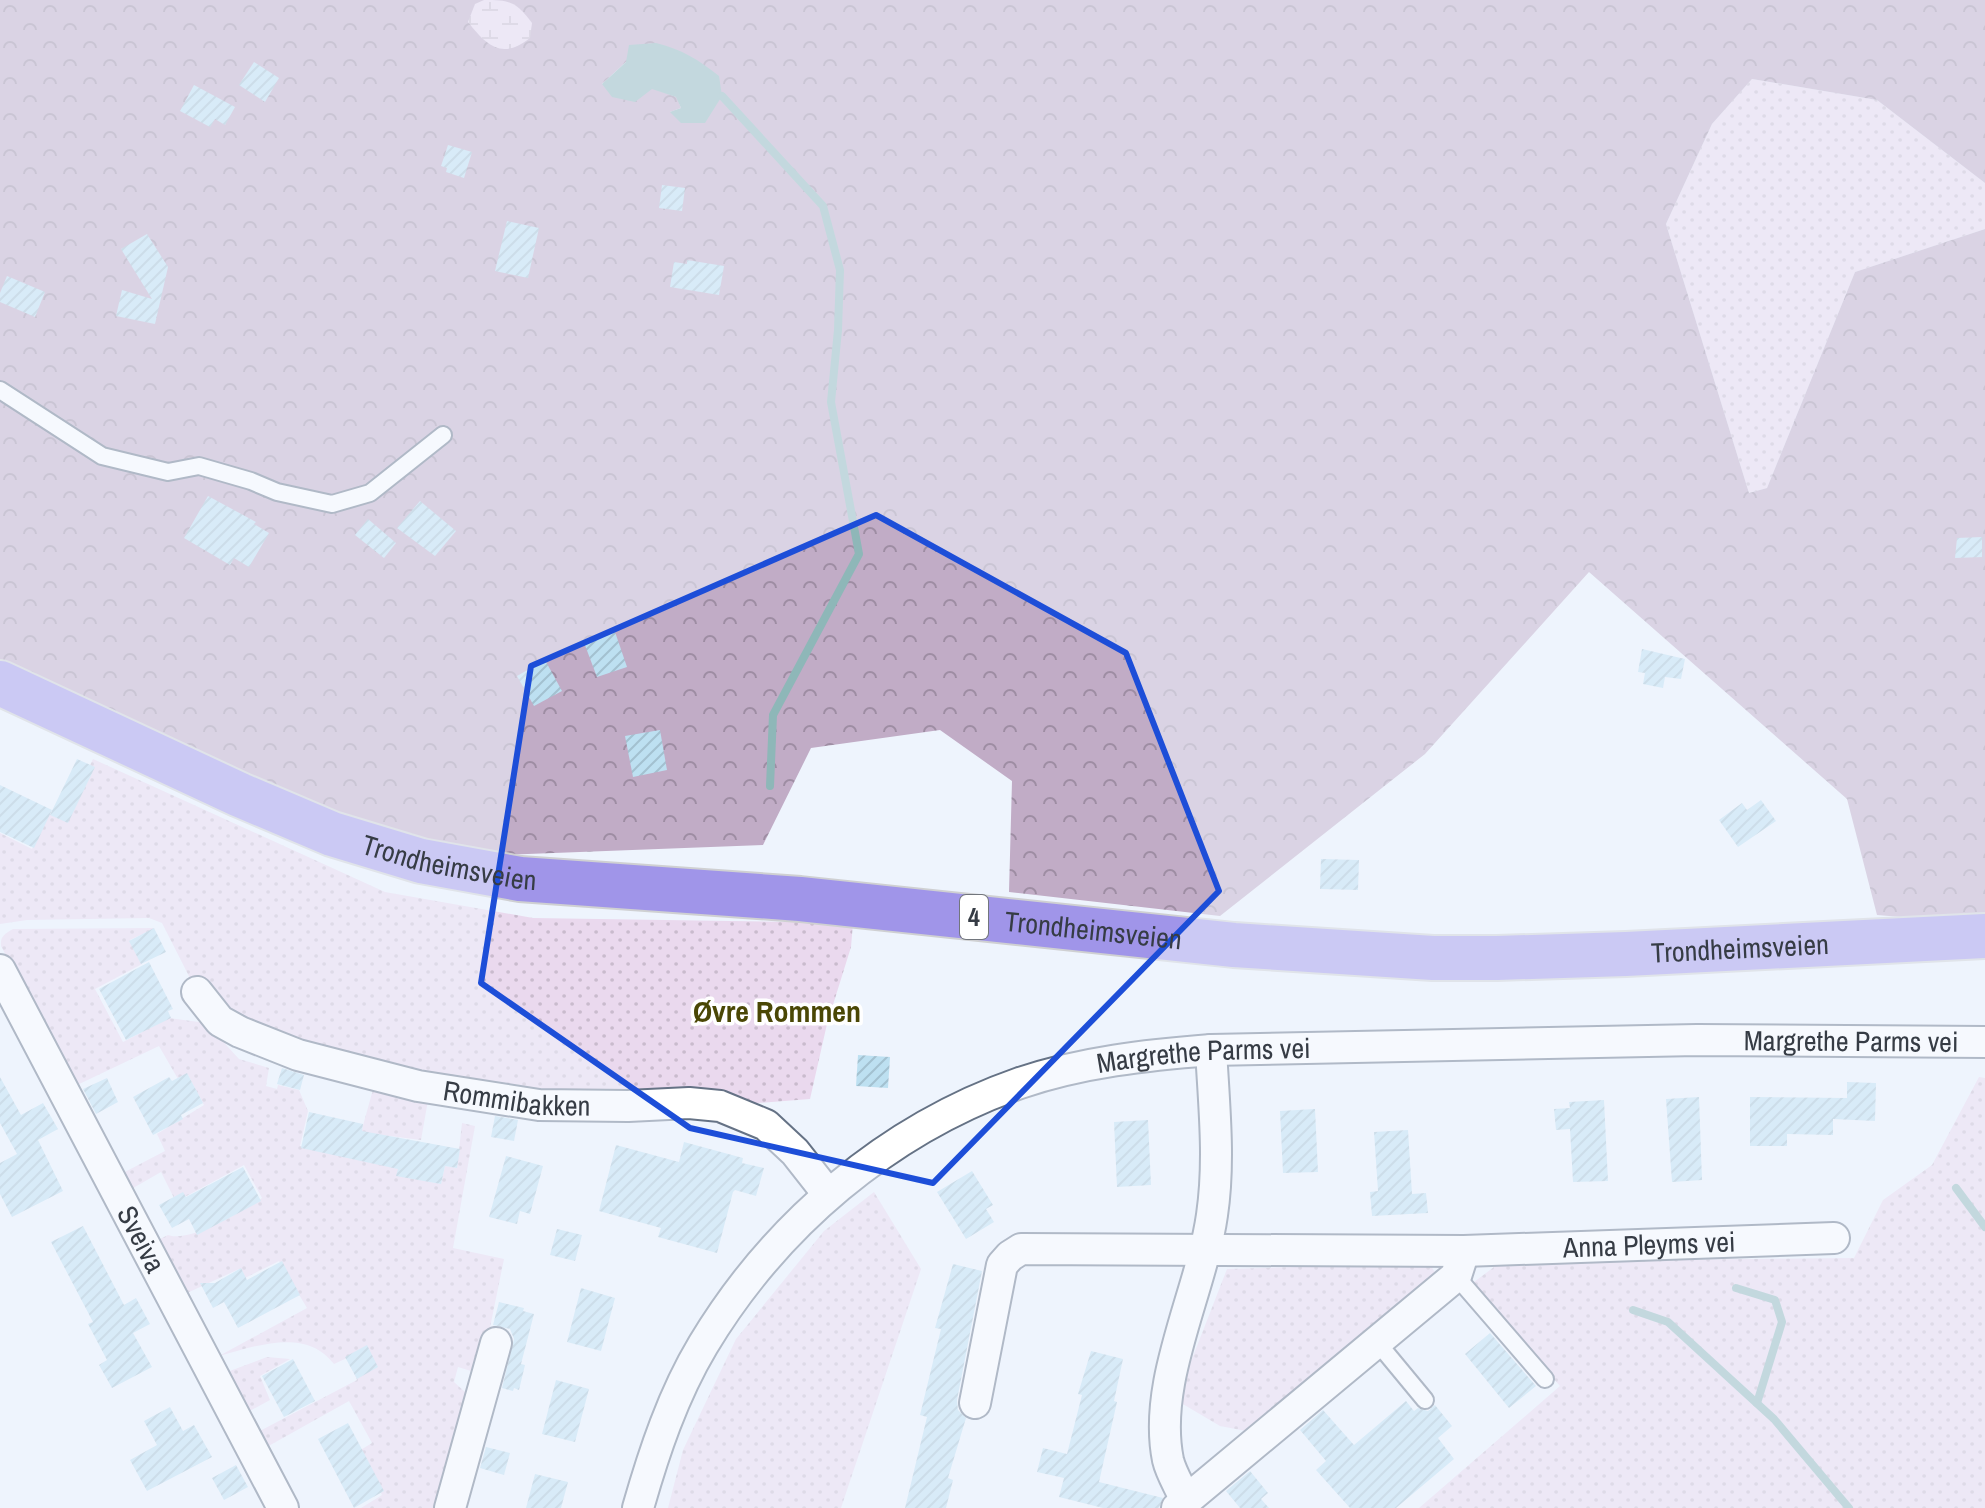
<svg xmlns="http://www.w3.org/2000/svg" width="1985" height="1508" viewBox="0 0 1985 1508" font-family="'Archivo Narrow',sans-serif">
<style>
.grass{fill:url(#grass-dots)}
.forest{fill:url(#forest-crowns);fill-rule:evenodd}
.wetland{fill:url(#wetland-marsh)}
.water{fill:#8eb7b8}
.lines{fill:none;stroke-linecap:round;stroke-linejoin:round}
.stream{stroke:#8eb7b8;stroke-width:8}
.building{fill:url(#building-hatch)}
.lane-casing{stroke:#657285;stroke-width:20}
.street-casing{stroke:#657285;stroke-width:34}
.highway-casing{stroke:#cfd0d2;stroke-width:48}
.lane{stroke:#fff;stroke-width:16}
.street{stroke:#fff;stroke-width:30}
.highway{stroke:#a095e9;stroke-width:44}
.marked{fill:none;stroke:#1d4ed8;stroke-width:6;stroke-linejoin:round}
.labels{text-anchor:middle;stroke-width:7;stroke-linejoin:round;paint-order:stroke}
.shield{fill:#fff;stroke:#72767d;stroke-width:2}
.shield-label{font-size:26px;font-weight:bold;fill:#363c45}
.street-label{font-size:28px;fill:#363c45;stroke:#fff}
.neighbourhood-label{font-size:30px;font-weight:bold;fill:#4a4705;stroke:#fff}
</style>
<defs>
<pattern id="grass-dots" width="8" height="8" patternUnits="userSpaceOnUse" patternTransform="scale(2)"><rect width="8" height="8" fill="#ead9ee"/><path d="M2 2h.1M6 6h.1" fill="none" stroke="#c9bbcd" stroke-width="1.8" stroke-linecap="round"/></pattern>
<pattern id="forest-crowns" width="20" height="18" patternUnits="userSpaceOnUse" patternTransform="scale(2)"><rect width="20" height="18" fill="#c1acc6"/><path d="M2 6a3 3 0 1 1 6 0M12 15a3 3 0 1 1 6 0" fill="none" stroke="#9e8da3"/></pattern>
<pattern id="wetland-marsh" width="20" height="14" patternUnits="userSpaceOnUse" patternTransform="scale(2)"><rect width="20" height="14" fill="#ead9ee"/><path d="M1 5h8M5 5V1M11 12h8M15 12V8" fill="none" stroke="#c9bbcd"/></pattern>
<pattern id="building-hatch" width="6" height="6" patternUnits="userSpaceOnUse" patternTransform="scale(2)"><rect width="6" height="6" fill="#bde0f1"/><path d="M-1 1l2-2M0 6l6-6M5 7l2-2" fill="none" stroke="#a3c1d0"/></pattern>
</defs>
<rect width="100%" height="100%" fill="#eef4fd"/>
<!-- grass -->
<g class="grass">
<path d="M1752,79L1877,100L1985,183V229L1855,272L1767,488L1749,493L1666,224L1712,124Z"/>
<path d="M93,759L385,892L533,918L853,923L851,947L827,1024L810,1099L720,1106L430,1089L421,1140L390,1136L386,1166L400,1168V1176L441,1184L445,1166L457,1168L462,1123L475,1126L453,1248L504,1259L483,1362L471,1371L458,1367L454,1382L465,1392L469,1402L444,1508H361L382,1495L359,1451L372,1443L349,1401L265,1448L256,1433L357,1380L347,1358L334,1364C306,1327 256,1346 219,1356L307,1308L279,1261L245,1278L239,1269L185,1294L156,1241L168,1235C190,1243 243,1211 262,1198L244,1165L181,1199L175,1200L161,1172L128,1191L121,1174L165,1151L157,1134L204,1105L188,1075L178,1079L159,1046L75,1086L1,946C0,936 5,934 13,929L155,928L130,940L142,964L95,989L123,1042L169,1018L206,1023L239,1059L269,1068L266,1086L277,1089L278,1085L299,1090L308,1111L300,1146L354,1158L377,1075L298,1055L197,992L162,923L149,918L27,920L0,924V833L32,849L49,814L64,820Z"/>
<path d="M1979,1077L1985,1078V1508H1419L1560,1386L1470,1285L1502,1261L1854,1258L1883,1200L1932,1165Z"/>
<path d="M874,1192L921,1269L841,1508H668L683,1450L736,1339L824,1231Z"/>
<path d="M1429,1263L1438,1277L1246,1431L1220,1426L1176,1400L1227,1269Z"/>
<path d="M267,1357L290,1359L260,1376L270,1400L246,1413L227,1372Z"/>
</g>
<!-- forest -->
<path class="forest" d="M0,0H1985V183L1877,100L1752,79L1712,124L1666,224L1749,493L1767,488L1855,272L1985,229V924L1877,915L1847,799L1589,572L1425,754L1220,916L1009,892L1012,781L940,730L811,748L763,845L449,857L157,740L0,659ZM626,62L722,96L670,112L681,108L677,97L652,88L602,84Z"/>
<!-- wetland -->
<path class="wetland" d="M484,0C511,0 516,2 532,23L530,38C502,60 487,46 468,22L475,4Z"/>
<!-- water -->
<path class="water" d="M656,43C681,49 699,60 719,76L722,96L705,123H681L670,112L681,108L676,97L652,89L635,102L612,97L602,84L626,62L629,45Z"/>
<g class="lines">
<!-- stream -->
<g class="stream">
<path d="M722,96L823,206L840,270L838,330L831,402L859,554L773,715L770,786"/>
<path d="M1956,1188L1985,1227"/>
<path d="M1736,1288L1775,1300L1782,1322L1757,1403"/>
<path d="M1633,1310L1668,1322L1774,1419L1849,1508"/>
</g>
</g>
<!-- building -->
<g class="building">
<path d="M254,62L279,78L265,102L239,85Z"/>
<path d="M194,85L235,107L225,125L215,119L210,127L180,111Z"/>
<path d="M448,145L472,152L464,178L446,172L447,168L441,166Z"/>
<path d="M662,185L685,188L682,211L659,208Z"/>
<path d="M507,221L539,228L528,278L495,271Z"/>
<path d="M147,234L168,267L155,324L116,316L122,290L152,299L121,249Z"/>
<path d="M687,260L724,266L719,295L670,287L674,262L687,264Z"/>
<path d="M7,276L45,292L35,317L0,302V293Z"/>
<path d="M208,496L256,522L254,524L269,533L249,567L234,558L230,565L184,538Z"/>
<path d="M420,501L456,531L435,556L397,528Z"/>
<path d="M368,519L396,543L384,558L355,535Z"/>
<path d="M1982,537V557L1955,558L1957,538Z"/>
<path d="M614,629L627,667L597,677L583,640Z"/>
<path d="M1642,649L1685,659L1681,679L1665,677L1663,688L1643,684L1645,673L1638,672Z"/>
<path d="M545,660L562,691L534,706L517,676Z"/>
<path d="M660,730L667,770L633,777L625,736Z"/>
<path d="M77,759L95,767L68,823L50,815Z"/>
<path d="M0,785L52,810L34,848L0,832Z"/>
<path d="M1761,800L1776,821L1738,847L1719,820L1742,803L1747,810Z"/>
<path d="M1321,859L1359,860L1358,890L1320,889Z"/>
<path d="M154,928L166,952L141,964L129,941Z"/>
<path d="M149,962L173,1009L168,1011L171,1018L126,1040L99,989Z"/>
<path d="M858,1055L890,1057L888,1088L856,1086Z"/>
<path d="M282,1068L304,1075L300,1090L277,1084Z"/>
<path d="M187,1073L203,1103L181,1115L183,1119L153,1135L133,1097L169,1077L172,1081Z"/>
<path d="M0,1077L21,1115L43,1103L58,1129L38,1140L63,1191L12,1217L0,1194V1163L17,1154L0,1123Z"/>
<path d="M107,1078L118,1102L96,1114L83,1089Z"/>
<path d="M1847,1082L1876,1083L1875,1121L1833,1119V1135L1787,1134V1146H1750V1097L1847,1098Z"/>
<path d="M1699,1097L1702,1180L1672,1182L1666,1099Z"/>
<path d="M1604,1100L1608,1181L1573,1182L1570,1129L1556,1130L1554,1109L1570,1108L1569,1102Z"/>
<path d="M1315,1109L1318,1172L1283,1173L1280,1111Z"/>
<path d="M309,1112L363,1124L362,1131L460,1149L457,1168L445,1166L441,1184L396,1176L398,1169L301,1148Z"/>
<path d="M495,1116L518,1120L514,1141L491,1137Z"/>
<path d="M1148,1120L1151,1185L1117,1187L1114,1122Z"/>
<path d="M1408,1130L1412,1194L1426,1193L1428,1213L1372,1216L1370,1192L1378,1191L1374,1132Z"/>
<path d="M684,1142L743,1158L742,1163L764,1168L756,1196L735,1190L733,1192L717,1253L658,1237L661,1228L599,1211L616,1145L679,1162Z"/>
<path d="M506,1156L543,1166L530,1214L520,1211L517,1224L489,1217Z"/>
<path d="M243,1167L261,1201L197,1235L189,1219L172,1228L159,1205L183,1192L186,1197Z"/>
<path d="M972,1171L993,1205L986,1209L994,1222L966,1239L937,1192Z"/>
<path d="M83,1226L124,1305L136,1298L150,1324L133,1333L152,1367L112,1388L99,1365L107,1360L88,1324L93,1322L51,1242Z"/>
<path d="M557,1229L582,1235L575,1261L550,1255Z"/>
<path d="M282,1261L300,1295L238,1328L224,1302L213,1308L200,1283H215L241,1268L247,1280Z"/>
<path d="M953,1264L982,1271L957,1400L958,1410L966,1418L948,1478L953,1480L946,1508H905L927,1417L920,1415L941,1329L935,1328Z"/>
<path d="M581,1288L615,1298L601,1351L567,1342Z"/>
<path d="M499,1302L524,1308L523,1311L534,1314L521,1364L525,1365L519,1390L514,1388L513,1391L502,1388L514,1339L510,1329L493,1325Z"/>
<path d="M1490,1333L1536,1386L1509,1408L1465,1354Z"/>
<path d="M367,1345L378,1367L357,1379L345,1357Z"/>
<path d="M1091,1351L1123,1359L1114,1401L1117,1402L1099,1482L1163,1498L1159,1508H1103L1059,1497L1064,1478L1037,1472L1043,1448L1067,1454L1082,1395L1078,1394Z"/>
<path d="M293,1359L315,1401L284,1417L262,1376Z"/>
<path d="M556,1380L589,1389L575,1442L542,1434Z"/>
<path d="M1406,1401L1414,1411L1418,1408L1428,1411L1435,1405L1452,1426L1438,1438L1454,1459L1396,1508H1350L1316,1470L1326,1461L1300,1430L1323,1410L1354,1445Z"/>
<path d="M170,1407L183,1431L194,1425L212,1457L147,1491L130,1460L157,1445L144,1421Z"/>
<path d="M348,1423L384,1491L354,1508L318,1439Z"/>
<path d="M486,1447L510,1453L504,1475L480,1468Z"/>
<path d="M236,1465L248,1487L224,1500L212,1478Z"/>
<path d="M1250,1471L1268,1493L1261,1499L1269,1508H1240L1226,1491Z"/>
<path d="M535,1474L568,1482L561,1508H526Z"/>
</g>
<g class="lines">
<defs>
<g id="lane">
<path d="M0,390L102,456L168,472L199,466L251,481L277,492L332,504L370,493L443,435"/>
<path d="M1456,1276L1545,1379"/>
<path d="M1377,1342L1425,1400"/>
</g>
<g id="street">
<path id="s1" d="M0,970L283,1508"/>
<path id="s2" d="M197,992L220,1021L240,1032L298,1055L418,1086L539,1105L628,1106L689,1103L720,1106L766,1125L795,1152L828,1194"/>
<path id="s3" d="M975,1403L1002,1265L1010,1256L1021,1249L1464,1251L1834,1238"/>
<path d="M1185,1499C1180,1487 1171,1473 1168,1460C1152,1381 1201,1293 1212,1215C1220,1161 1214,1105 1211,1050"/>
<path d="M450,1508L496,1343"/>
<path id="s4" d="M638,1508C654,1452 673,1395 703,1345C775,1225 888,1129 1020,1083C1082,1062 1147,1055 1211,1050L1697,1040L1985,1042"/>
<path d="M1177,1508L1456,1276L1464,1251"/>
</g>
<g id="highway">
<path id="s5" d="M0,683L240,795L332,834L421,861L520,879L800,899L1234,945L1433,958H1497L1626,954L1985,936"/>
</g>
</defs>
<!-- lane casing -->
<use href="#lane" class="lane-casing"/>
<!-- street casing -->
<use href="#street" class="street-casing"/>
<!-- highway casing -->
<use href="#highway" class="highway-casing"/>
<!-- lane -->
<use href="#lane" class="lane"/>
<!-- street -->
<use href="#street" class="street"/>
<!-- highway -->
<use href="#highway" class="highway"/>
</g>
<!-- marked area -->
<path d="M0 0H1985V1508H0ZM876,515L1126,653L1219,891L933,1183L690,1128L481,983L531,666Z" fill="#eef4fd" fill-opacity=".55" fill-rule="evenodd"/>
<path class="marked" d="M876,515L1126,653L1219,891L933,1183L690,1128L481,983L531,666Z"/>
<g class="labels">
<!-- shield labels -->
<rect class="shield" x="960" y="895" width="28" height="44" rx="6"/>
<g class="shield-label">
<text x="974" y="926">4</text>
</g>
<!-- street labels -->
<g class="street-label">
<text dy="10" stroke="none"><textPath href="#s5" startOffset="486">Trondheimsveien</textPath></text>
<text dy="10" stroke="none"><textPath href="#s5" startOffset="1134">Trondheimsveien</textPath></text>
<text dy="10" stroke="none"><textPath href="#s5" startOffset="1782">Trondheimsveien</textPath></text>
<text dy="10" stroke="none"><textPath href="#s4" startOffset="1430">Margrethe Parms vei</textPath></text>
<text dy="10" stroke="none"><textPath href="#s4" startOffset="782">Margrethe Parms vei</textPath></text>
<text dy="10" stroke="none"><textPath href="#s2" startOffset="346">Rommibakken</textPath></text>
<text dy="10" stroke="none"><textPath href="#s1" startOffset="304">Sveiva</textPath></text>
<text dy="10" stroke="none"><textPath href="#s3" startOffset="794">Anna Pleyms vei</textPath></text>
</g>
<!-- neighbourhood labels -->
<g class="neighbourhood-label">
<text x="777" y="1022">Øvre Rommen</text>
</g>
</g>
</svg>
